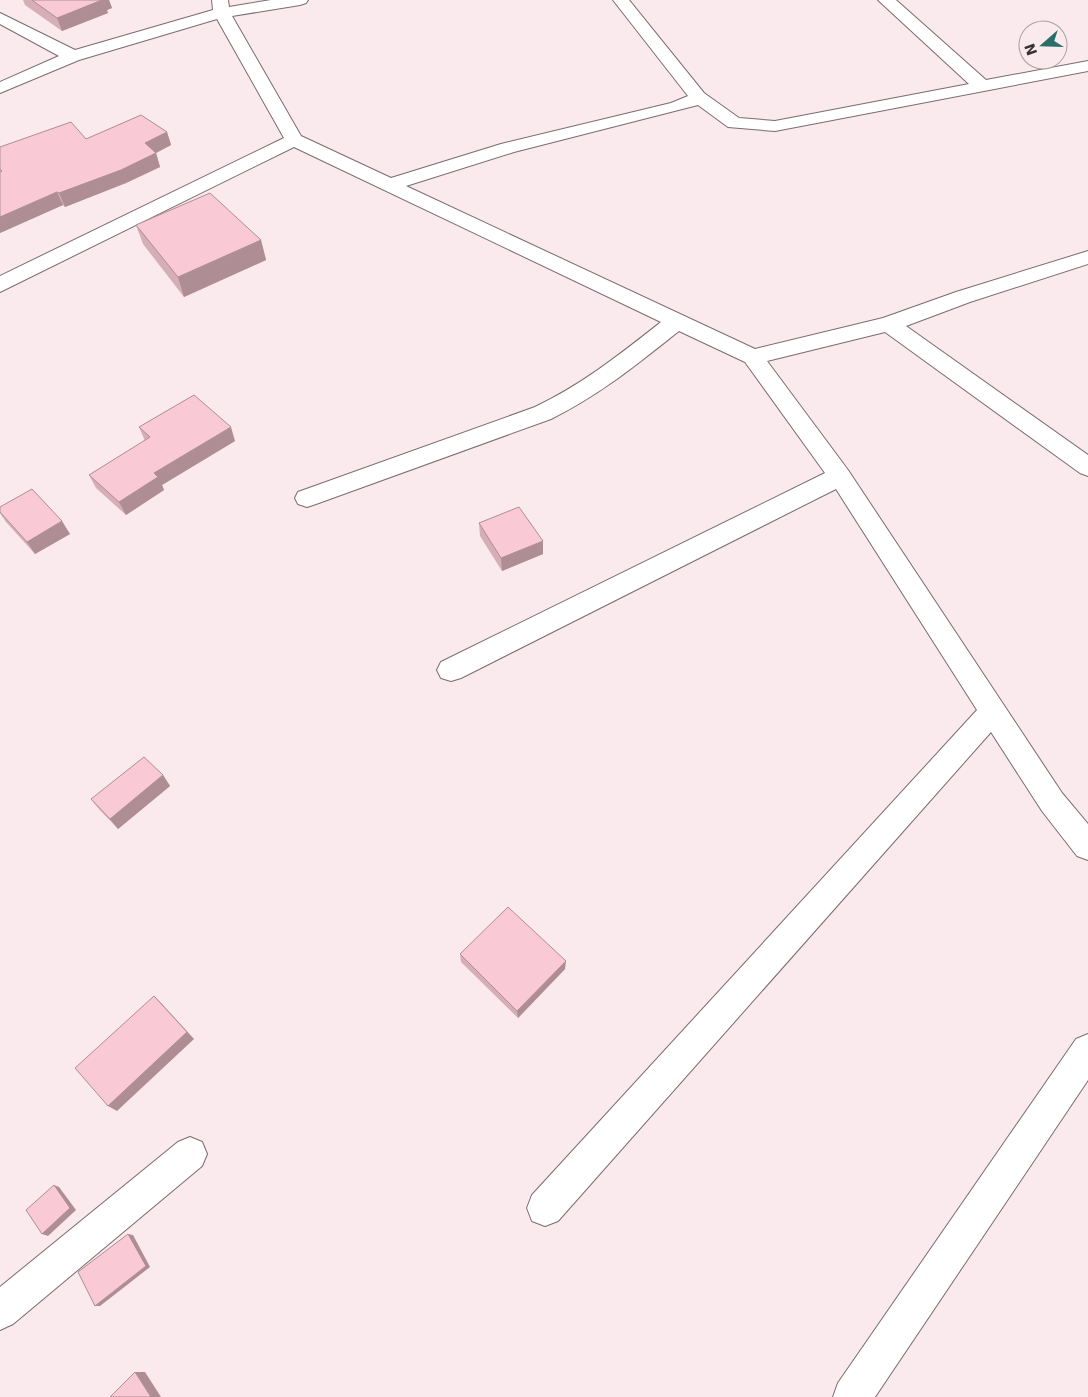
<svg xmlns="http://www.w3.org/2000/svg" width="1088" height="1397" viewBox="0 0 1088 1397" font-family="'DejaVu Sans',sans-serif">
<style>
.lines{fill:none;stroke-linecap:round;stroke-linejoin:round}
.minor-casing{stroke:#7a6c6f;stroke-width:2}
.minor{fill:#fff;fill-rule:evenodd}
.wall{fill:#d6aeb7}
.shaded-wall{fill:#ae8d95}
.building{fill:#f9cad5;stroke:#ae8d95}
</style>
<rect width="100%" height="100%" fill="#fae9ed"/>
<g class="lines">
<defs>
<g id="minor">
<path d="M212,0H228L229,7L271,0H308L306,3L300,5L232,16L301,136L391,178L501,144L671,103L688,96L613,0H629L704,93L739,118L775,121L969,84L878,0H896L986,80L1088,61V71L775,131L728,127L698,105L514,152L406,186L755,349L883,318L956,292L1088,251V264L970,302L906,326L1088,455V476L1080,473L885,332L767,361L848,470L1062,793L1088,824V860L1077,856L1042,811L991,732L558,1221L545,1226L532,1221L527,1208L532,1195L977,710L836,489L461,678L451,681L441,678L437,670L441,662L825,473L745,362L679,331C636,365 601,394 551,419L316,504L307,507L298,504L295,498L298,492L535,407C583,384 619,355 661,322L294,147L0,292V276L284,138L217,19L79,60L0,93V82L59,56L0,24V13L75,50L213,10Z"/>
<path d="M1088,1034V1080L875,1397H833L838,1383L1076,1039Z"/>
<path d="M190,1137L202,1142L207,1154L202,1166L13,1324L0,1330V1287L178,1142Z"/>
</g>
</defs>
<!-- minor casing -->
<use href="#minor" class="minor-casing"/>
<!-- minor -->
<use href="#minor" class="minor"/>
</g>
<!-- wall -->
<g class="wall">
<path d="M23,0H109L112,8L107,10L108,13L62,31L25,5Z"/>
<path d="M167,132L171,145L156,153L160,167L126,183L65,207L63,205L0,233V147Z"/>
<path d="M136,225L261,240L266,260L184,297L143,244Z"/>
<path d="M139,427L235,441L162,485L164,490L126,515L96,488L89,475L145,441Z"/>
<path d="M0,507L70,534L35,554L6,522L0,513Z"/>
<path d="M479,523L543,554L502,571L480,536Z"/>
<path d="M163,775L170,786L118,829L99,809L91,799Z"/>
<path d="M460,954L565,969L518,1018L461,962Z"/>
</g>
<!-- shaded-wall -->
<g class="shaded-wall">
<path d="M101,0H109L112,8L107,10L108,13L62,31L57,18Z"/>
<path d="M167,132L171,145L154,154L156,153L160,167L126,183L65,207L59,193L145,143Z"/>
<path d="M57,192L63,205L0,233V217Z"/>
<path d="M261,240L266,260L184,297L178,277Z"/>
<path d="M231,427L235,441L162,485L164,490L126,515L119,502L154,473Z"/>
<path d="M62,521L70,534L35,554L27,542Z"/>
<path d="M543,541V554L502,571L501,558Z"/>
<path d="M163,775L170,786L118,829L110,819Z"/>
<path d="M566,961L565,969L518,1018L517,1011Z"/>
<path d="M154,996L162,1004L194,1039L117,1111L108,1106Z"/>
<path d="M54,1185L59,1187L76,1210L48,1236L42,1234Z"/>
<path d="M128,1234L133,1235L150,1267L100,1306H95Z"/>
<path d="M135,1372H145L161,1397H151Z"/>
</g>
<!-- building -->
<g class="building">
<path d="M32,0H102L57,18Z"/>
<path d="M141,115L167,132L145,143L156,153L121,170L59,193L57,192L0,217V172L2,171L0,169V147L71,122L86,139Z"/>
<path d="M210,193L261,240L178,277L136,225Z"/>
<path d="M194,395L231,427L154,473L158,477L119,502L89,475L150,437L139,427Z"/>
<path d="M32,489L62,521L27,542L0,512V507Z"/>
<path d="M519,507L543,541L501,558L479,523Z"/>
<path d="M144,757L163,775L110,819L91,799Z"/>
<path d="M508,907L566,961L517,1011L460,954Z"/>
<path d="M154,996L187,1032L108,1106L75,1068Z"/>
<path d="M54,1185L70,1208L42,1234L26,1210Z"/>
<path d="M128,1234L146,1266L95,1306L78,1272Z"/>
<path d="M135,1372L151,1397H110Z"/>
</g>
<!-- north arrow -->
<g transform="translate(1043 45) rotate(250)"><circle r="24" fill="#fae9ed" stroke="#ac9fa3"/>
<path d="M0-4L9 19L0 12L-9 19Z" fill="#276f67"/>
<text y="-8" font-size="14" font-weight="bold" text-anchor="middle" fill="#373133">N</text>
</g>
</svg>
